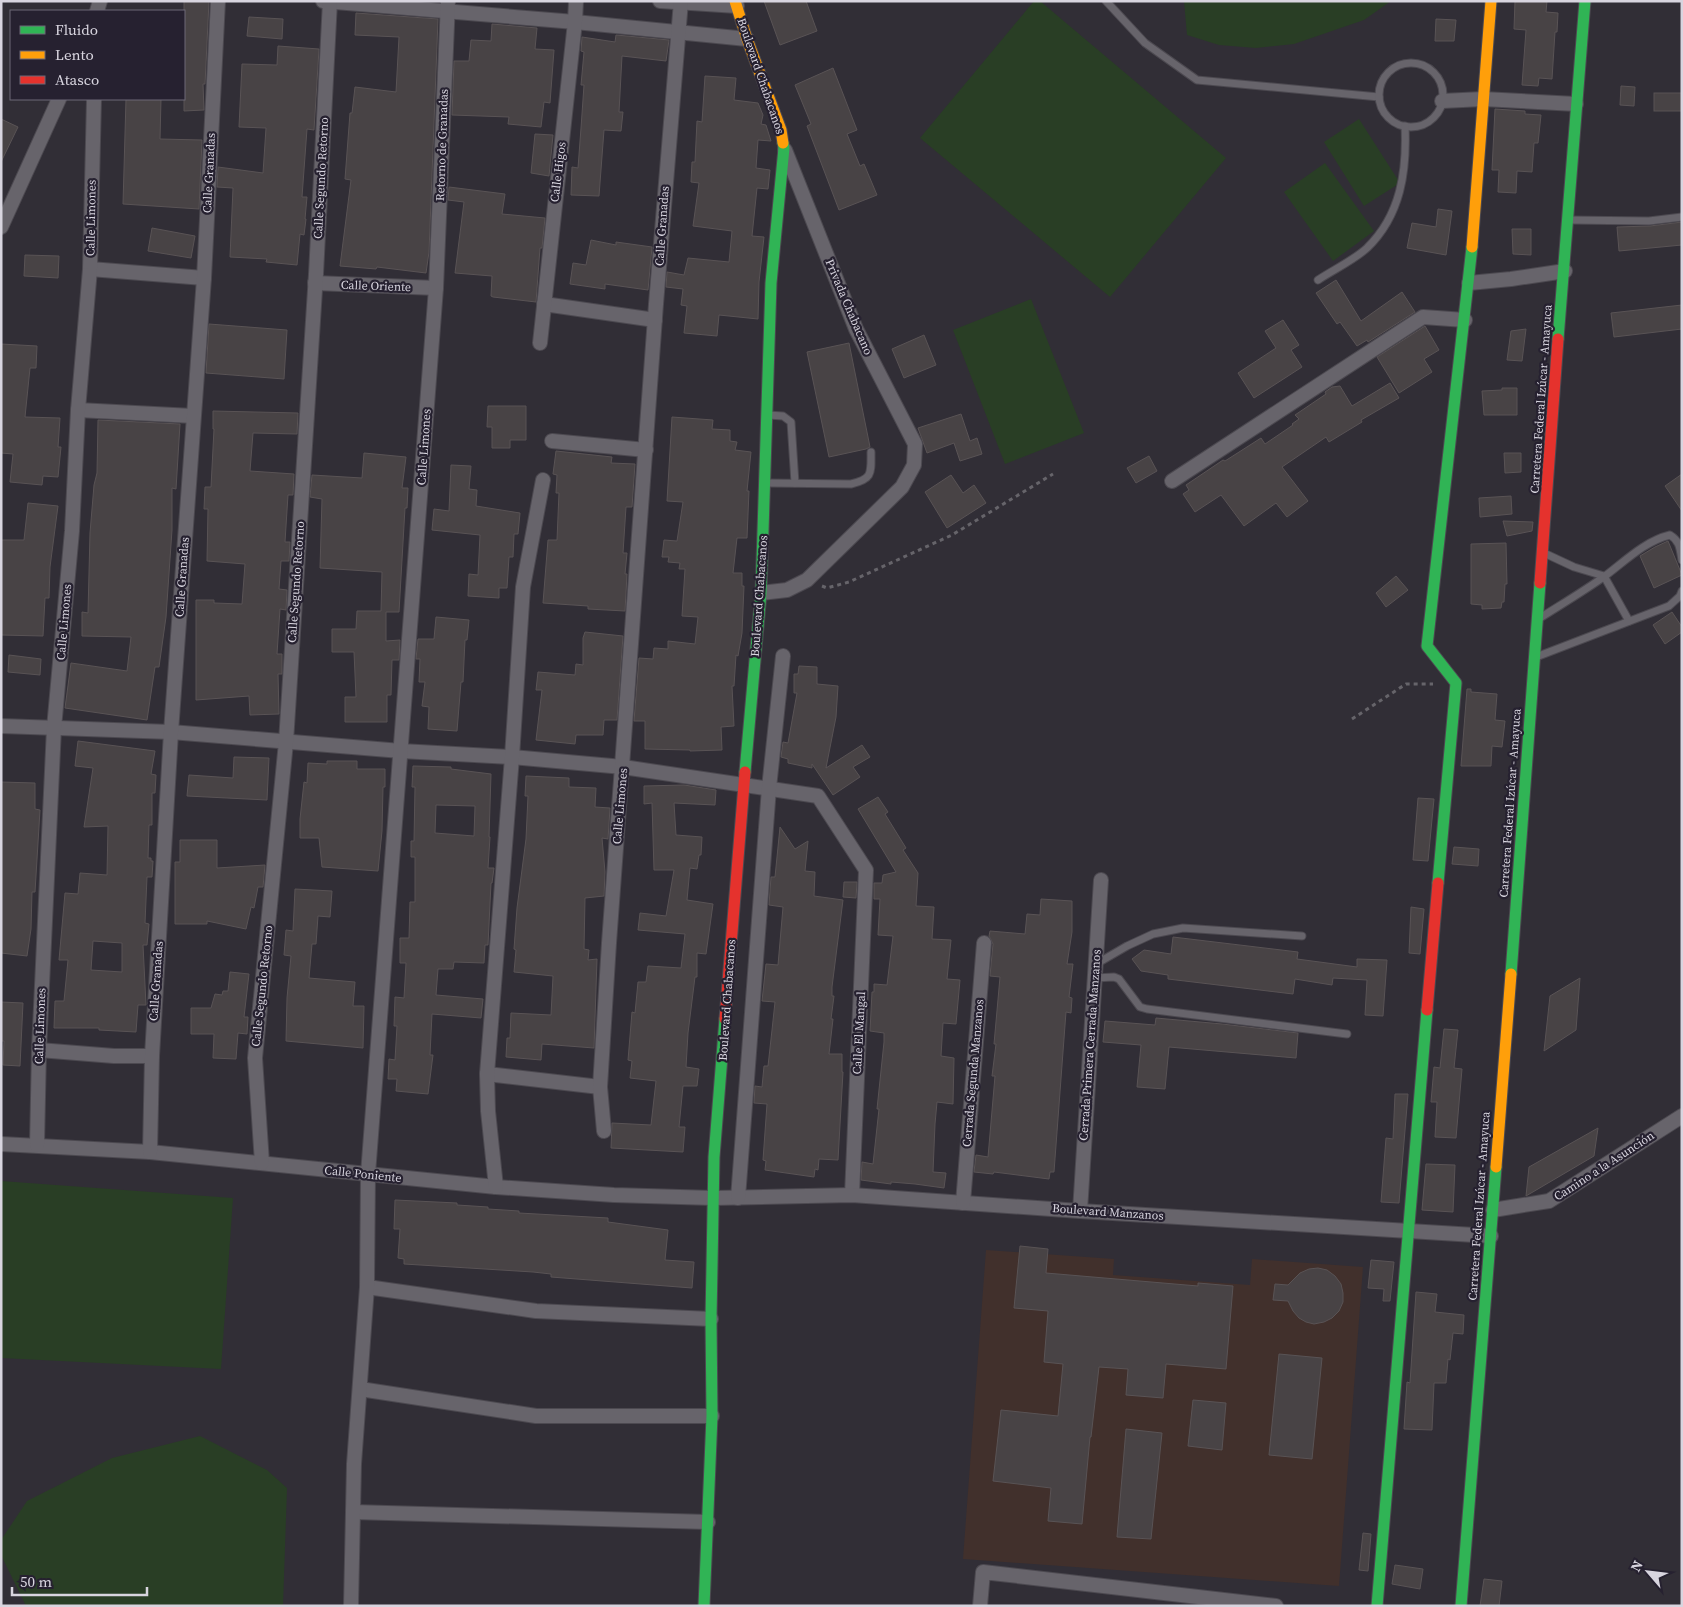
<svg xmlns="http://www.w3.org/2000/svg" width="1683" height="1607" viewBox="0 0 1683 1607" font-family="'Source Serif 4',serif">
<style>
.education{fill:#41302c}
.green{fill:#293e25}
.building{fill:#484345;stroke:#595355;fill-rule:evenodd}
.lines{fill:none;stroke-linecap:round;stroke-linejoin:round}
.lane-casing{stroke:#4c4950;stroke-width:9}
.street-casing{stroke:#4c4950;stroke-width:16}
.fast-casing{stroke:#4c4950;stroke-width:13}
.slow-casing{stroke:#4c4950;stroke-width:13}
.jam-casing{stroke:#4c4950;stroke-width:13}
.path{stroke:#66646a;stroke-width:3;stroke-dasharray:4 4;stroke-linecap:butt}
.lane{stroke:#67646b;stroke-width:7}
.street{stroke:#67646b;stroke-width:14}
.fast{stroke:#30b455;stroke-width:11}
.slow{stroke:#ff9f0a;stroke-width:11}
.jam{stroke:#e5322d;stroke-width:11}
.labels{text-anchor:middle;stroke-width:4.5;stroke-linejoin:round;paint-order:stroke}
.street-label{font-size:12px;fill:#d8d5df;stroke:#262130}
</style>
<rect width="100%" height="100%" fill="#312e36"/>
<!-- education -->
<path class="education" d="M986,1250L1114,1259L1113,1275L1250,1285L1252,1259L1363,1267L1339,1586L963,1559Z"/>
<!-- green -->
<g class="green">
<path d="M1034,1H1040L1226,158L1110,297L920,138Z"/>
<path d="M1184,1H1391L1364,20L1294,44L1256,48L1219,45L1187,35Z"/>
<path d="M1359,119L1400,183L1364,206L1324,142Z"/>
<path d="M1325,163L1374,231L1333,261L1284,192Z"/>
<path d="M1031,299L1084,433L1005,464L953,330Z"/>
<path d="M1,1181L233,1198L221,1369L1,1358Z"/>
<path d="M200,1436L267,1470L287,1488L283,1606H26L1,1555V1540L27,1501L112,1458Z"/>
</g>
<!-- building -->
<g class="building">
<path d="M184,1H209L205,84H203L204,110L184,111Z"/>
<path d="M764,1H806L817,31L780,45Z"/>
<path d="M1515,1H1547L1546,12L1558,13L1557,32H1555L1552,79L1539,78L1538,86L1522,85L1526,30L1514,29Z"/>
<path d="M356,13L438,19L429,252L426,273L377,267L376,269L340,266L351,180L345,179L350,113H352L355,87L396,92L399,37L355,35Z"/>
<path d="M249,17L283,19L282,39L247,36Z"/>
<path d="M1436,19L1456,20L1454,41H1435Z"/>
<path d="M492,24L537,28L535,49L554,50L550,103L544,102L541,127L508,124L509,117L452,115L454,61H469L471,40L491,41Z"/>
<path d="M616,35L669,40L666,61L622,56L619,112H623L621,131L604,130L599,196L571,195L572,167L578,168L581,128L584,85H581L584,52L581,51L582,37L615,42Z"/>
<path d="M278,46L319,49L314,130L307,129L302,197H307L305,219H306L304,235L300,234L297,265L266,262L267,259L230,257L233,188L217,187L218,167L263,173L266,128L239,127L242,64L277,65Z"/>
<path d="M833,68L857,130L847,134L860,166L864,164L877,195L839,210L807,126L811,124L795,85Z"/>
<path d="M705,76L736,78L734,100L758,103L763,115L761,124L766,125L771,141L758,140L756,168L770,170L768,189L757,188L752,236L764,237L759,282L758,319L719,315L717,336L684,333L687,306L681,305L683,289L666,287L667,272L684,275L688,258L729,262L732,231L693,226L699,183L691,182L692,162H695L697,121L702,122Z"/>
<path d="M1621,86L1635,87L1634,106L1620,105Z"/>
<rect x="1654" y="93" width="28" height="18"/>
<path d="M126,99H161L160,139L202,140L199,209L123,204Z"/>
<path d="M1495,109L1525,111V114L1541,115L1538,143H1534L1532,172L1517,171L1516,193L1498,192L1499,170H1492Z"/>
<path d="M1,119L18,127L1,162Z"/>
<path d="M535,134L553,135L549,176L531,173Z"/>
<path d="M449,187L505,194L502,214L545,218L542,248H540L536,302L493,297L491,296L492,276L455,273L464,202L448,200Z"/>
<path d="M1438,209L1452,211L1446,255L1407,248L1412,223L1436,227Z"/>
<path d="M1682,222V245L1619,251L1617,227L1650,226Z"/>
<path d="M152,228L195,236L191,258L148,251Z"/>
<path d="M1512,229H1531V255L1513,254Z"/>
<path d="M591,240L616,245V242L652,247L648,290L605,284V289L570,284L573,263L586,265Z"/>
<path d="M25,255L59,256L58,278L24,276Z"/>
<path d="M1336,280L1361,321L1402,292L1415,312L1368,342L1367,340L1357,346L1340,322L1337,324L1316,293Z"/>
<path d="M1682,305V329L1614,337L1611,313Z"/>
<path d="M1283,320L1299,345L1291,350L1302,367L1254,398L1238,373L1276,348L1265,331Z"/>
<path d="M209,324L287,330L284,379L206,373Z"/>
<path d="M1425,326L1439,350L1424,359L1432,372L1399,393L1377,357Z"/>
<path d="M1526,329L1522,361L1507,360L1511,331Z"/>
<path d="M924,335L936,365L904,378L892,349Z"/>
<path d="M849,343L870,447L866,449L829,457L807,352Z"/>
<path d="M1,344L37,346L36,368H30L25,417L60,418L58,447H61L58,477L43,476L42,485L10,482L13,454L1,453Z"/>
<path d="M1390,383L1399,398L1361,420L1362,422L1329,442L1326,437L1282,467L1308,501L1287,517L1276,503L1244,526L1221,495L1195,512L1183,494L1189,490L1186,485L1223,460L1225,461L1261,438L1265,444L1293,425L1292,424L1299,419L1295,415L1326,394L1325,392L1332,387L1340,386L1352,406Z"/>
<path d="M1502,388H1517V415H1484L1482,391L1502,390Z"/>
<path d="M488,406H526V440H510V448H492V427H487Z"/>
<path d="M213,411L298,413L297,434L253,433L250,471L294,474L293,495H288L285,542H290L289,561H281L279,589L287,590L286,610L280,609L277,654H282V674H278L279,714L250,715L249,696L196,700V600H214V603L242,604L245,564L207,561L208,509H204L205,487H211L214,429H213Z"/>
<path d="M961,414L970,441L977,438L982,454L960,461L954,443L927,453L918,428Z"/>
<path d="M672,417L713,420L712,429L730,430V441L737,442L735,450L751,452L747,491H749L747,538H737L733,573H742V586H744L742,633L738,656L736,655L734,686H732L734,726L721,727L722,750L690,751V750L645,749V721H634L639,658L653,659L654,648L668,649V641L695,644L698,617L682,616L685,569H679L680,563L668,562L669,557H662L664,540L677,541L683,502L667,501Z"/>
<path d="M98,420L180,424L176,489L172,488V530L166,617L159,667H155L147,720L65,708L71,663L127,671L131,637L82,636V612L88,613L90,533L94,485L97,473Z"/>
<path d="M556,451L612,457L611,463L635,464L632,507H626L623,553H627L625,574H627L625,611L588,609V606L543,603L548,540H557L559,493H556L557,475L553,474Z"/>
<path d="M364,453L406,457L402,488H408L407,508H405L399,612H386V641L400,640L399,660H392L391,695H387V722H345V697H356L354,652H332V629H356L357,611H381L382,572L320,568L322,499L310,497L312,475L362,478Z"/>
<path d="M1504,453H1521V472L1505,473Z"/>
<path d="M1149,456L1157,471L1136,483L1127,468Z"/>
<path d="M451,465L471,466L469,489L477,490L476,506L520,513L518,534H514L513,557H509L507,588H499V598L468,596L469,574L478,575L480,535L432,530L434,509L449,511Z"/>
<path d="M1682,474V511L1665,486Z"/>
<path d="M951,475L963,493L974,485L986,503L947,528L925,492Z"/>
<path d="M1511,496L1512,514L1480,517L1479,498Z"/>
<path d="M28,503L58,506L50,567L49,598H45L43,636L1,635V540H24Z"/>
<path d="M1503,521L1533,522L1532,531L1507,536Z"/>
<path d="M1668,541L1682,575L1654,588L1640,556L1655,547Z"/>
<path d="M1506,543L1507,584H1505L1504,602H1502L1501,608L1482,609V605L1471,604V544Z"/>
<path d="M1396,576L1408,590L1386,607L1376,593Z"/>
<path d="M1672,612L1682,627V632L1665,644L1653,625Z"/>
<path d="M436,617L469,620L467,640H465L463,682H461L457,731L428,729L429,707L422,706L425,682H419L420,659H416L418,639H434Z"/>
<path d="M585,632L623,636L617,720H604L603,735H576L575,744L536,740L542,690H536L538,672L575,675L576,664L583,665V638Z"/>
<path d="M9,655L41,659L40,675L8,672Z"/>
<path d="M799,666L817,667V684L838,686L836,717L826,768L862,745L870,757L853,767L860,777L833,795L812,764V768L788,763V759L781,757L783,742L788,743L797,693H794V674H798Z"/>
<path d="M1467,689H1471V692L1497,694L1495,720L1505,721L1502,747L1492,746L1491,766H1461Z"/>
<path d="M78,741L155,751L151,774L156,775L155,793H152V825H149L148,858H151V861H153L152,877H147L145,923L149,924L147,945H143L146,1005H138L136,1032L99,1030V1028H54L55,1001H64L68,960H59L65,893L78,894L80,873L107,875L108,826L84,827L93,768L75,766ZM93,941L122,943V972L91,970Z"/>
<path d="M234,757L269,758L267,800L187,796L189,775L233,778Z"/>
<path d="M327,761H357V769H385V787H383L382,831L378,871L322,867L319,838H300V819L304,782L307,783L308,763L327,764Z"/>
<path d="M413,766L451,767V769L491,774L489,837H490L488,868H494L492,883H491L488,945H485L484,963L454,962L453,969H438L436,995L483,999L481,1018L432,1014L430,1055H433L428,1094L396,1091L397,1079H388L389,1059L395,1060L397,1026H394L395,997L404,998L406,963H400V938H409L410,902H415V857H411V841H414L415,787H412ZM436,805L475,806L474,836L435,833Z"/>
<path d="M526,776L569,778V787L596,788L595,807L610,808L608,839L602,838L605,872L604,896L585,898L584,949L589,950L588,960L597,959L594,1048L542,1044L541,1060L506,1057L507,1038H510L511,1013L551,1015L553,976L514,972L516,950L514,949L517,908L526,839L528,796H525Z"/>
<path d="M1,782L35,783V809L40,810L35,892H32L31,929L27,956L1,953Z"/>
<path d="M684,785L716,790L715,805L674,803L676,835L702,837L701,855H699L697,869L690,868L687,900L713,904L706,954L697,953V977H695L688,1033L686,1067L699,1069L697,1086H683L679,1127H685L683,1152L611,1148L612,1123L651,1125L656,1081L630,1078L632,1061L628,1060L632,1012L635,1013L638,982H646L648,966L681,968L685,934L638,930L640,913L666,916L674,870H654L652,803L644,804V786Z"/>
<path d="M878,797L888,812L885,814L906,848L903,850L918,873L916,906L934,907L932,939L951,940L947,979L960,980L956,1024L943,1023L941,1056L954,1058L953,1104L937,1102L935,1124L933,1172L946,1173L944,1188L915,1184L891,1182V1184L861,1180L862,1162L873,1164L879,1109H877L884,1042V1033L870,1031L872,992H874V984L887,985L893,936L878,935L880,899H874V883H882L883,875L896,872L858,809Z"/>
<path d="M1418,798L1434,799L1428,861L1413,860Z"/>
<path d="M780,827L795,849L808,841L805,871L815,872L814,896L843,900L832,987V996H834L831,1019H833L829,1054H842V1072H843L838,1160L819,1159L818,1170L815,1169L814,1177L765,1170L766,1161L763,1160L767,1104L754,1103L755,1086L762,1087L764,1066H768L772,1030L775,1002L762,1001L766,964L778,965L783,907L769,905L771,877H775Z"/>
<path d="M180,840H217V868L265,865L263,887H258L254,908L251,907L246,929L207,921V924H175V862H180Z"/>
<path d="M1454,847L1479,849L1478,866L1452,864Z"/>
<path d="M844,882H857L856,898L843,897Z"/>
<path d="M295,889L332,891L330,917L318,916L316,944H312L309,978L355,982L353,1006H364L363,1048L286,1041L287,998L291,956L284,955L286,930L293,931Z"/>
<path d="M1041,899L1072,901V932L1067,964H1073L1069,997L1072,998L1071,1013L1066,1012L1054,1172H1050L1049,1179L994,1172L993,1174L974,1172L976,1155L988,1157L995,1076H992L996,1044H994L1000,977L990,976L993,944L989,936L990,931L1025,934L1027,914L1040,915Z"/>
<path d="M1411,907L1424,909L1420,954L1409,953Z"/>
<path d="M1173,937L1298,952L1297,959L1357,967V959L1387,960L1383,1016L1365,1015L1367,980L1333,978L1332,985L1295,979L1293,994L1168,979V975L1141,971L1132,959L1144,950L1171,954Z"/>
<path d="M230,972L249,974L244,1017H248L247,1034L238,1033L236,1059L213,1058L214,1034H191V1008H211L215,994L222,995L223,991H228Z"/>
<path d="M1580,978L1576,1030L1544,1051L1550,996Z"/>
<path d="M1,1002L23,1003L20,1066L3,1065L4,1041H1Z"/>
<path d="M1156,1018L1222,1024L1298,1033L1296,1058L1169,1047L1165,1089L1137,1087L1141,1045L1103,1042L1105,1021L1155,1025Z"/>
<path d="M1444,1029L1458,1030L1454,1068L1462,1069L1456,1138L1435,1137L1437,1102H1431L1434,1067L1440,1068Z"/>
<path d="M1395,1094H1408L1399,1203L1381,1202L1386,1138L1393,1139Z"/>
<path d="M1598,1128L1594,1156L1526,1196L1529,1167Z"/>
<path d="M1426,1164L1455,1165L1453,1212L1422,1210Z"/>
<path d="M395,1200L457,1203V1205L488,1207V1209L519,1211V1213L608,1218V1222L668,1230L665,1260L694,1262L692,1288L551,1277V1274L533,1272L404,1264V1259L398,1258L400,1229H394Z"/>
<path d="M1020,1246L1048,1249L1046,1273L1198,1286V1283L1233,1286L1226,1369L1166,1364L1163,1398L1126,1395L1128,1369L1099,1367L1091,1437H1090L1082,1524L1048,1521L1051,1488L993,1481L1001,1410L1058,1416L1063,1364L1044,1362L1048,1311L1014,1308Z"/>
<path d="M1371,1260L1394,1262L1390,1301H1383L1384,1289L1368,1288Z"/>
<path d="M1318,1268L1327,1270L1335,1276L1341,1284L1343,1293V1302L1339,1311L1332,1318L1324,1322L1314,1324L1306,1322L1299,1318L1293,1311L1288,1301L1273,1300L1275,1284L1288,1285L1300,1273L1309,1269Z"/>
<path d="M1416,1292L1437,1294L1435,1312L1464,1315L1463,1334L1453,1333L1450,1360L1448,1359L1446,1383H1434L1432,1430L1404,1429L1407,1382L1410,1383Z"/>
<path d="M1279,1354L1322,1358L1312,1459L1269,1455Z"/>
<path d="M1193,1400L1226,1403L1222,1450L1188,1446Z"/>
<path d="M1126,1429L1162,1433L1151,1539L1117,1537Z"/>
<path d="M1363,1533L1371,1534L1368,1571L1359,1570Z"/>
<path d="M1395,1565L1423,1569L1420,1589L1392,1584Z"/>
<path d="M1484,1579L1502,1581L1499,1606H1480Z"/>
</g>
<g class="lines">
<defs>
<g id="lane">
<path d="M1106,1L1145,43L1197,80L1379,97"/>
<circle cx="1411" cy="95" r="32"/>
<path d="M1569,220L1649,221L1682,217"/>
<path d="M1318,280C1333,270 1354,260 1367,248C1401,215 1407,171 1405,126"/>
<path d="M768,415L783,416L791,422L795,483"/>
<path d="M767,483L851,484C873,479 871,473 871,452"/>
<path d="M1544,553L1574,567L1604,576L1629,621"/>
<path d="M1540,618C1562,604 1584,591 1605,576C1625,561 1645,541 1670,535C1680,541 1680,549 1682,560"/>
<path d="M1536,657L1669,606L1680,596L1682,591"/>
<path d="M1096,964L1127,946L1153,934L1183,928L1302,936"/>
<path d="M1095,978L1114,977L1119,979L1140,1007L1147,1009L1347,1034"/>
</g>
<g id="street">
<path d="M323,1L575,22L747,39"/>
<path d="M660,1L737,6"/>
<path d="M97,11L100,1"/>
<path d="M1442,101L1483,99L1576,104"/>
<path d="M1,227L59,99"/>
<path d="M90,269L204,278"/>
<path d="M315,283L436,288"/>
<path d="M1469,283L1511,279L1565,271"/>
<path d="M544,304L655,320"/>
<path d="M540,343L575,22L576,1"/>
<path d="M78,410L193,416"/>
<path d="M552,441L646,450"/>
<path d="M1172,481L1423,317L1465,320"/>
<path d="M761,593L787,590L807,580L902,487L914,465L915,444L856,329L785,150"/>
<path d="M1,726L171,732L401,751L512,757L623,767L818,796L866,870L852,1195"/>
<path d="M39,1050L114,1056H152"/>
<path d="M487,1074L600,1087"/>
<path d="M604,1131L600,1087L609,943L656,304L681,1"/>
<path d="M1,1144L150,1152L496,1187L614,1195L713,1198L852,1195L1080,1211L1491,1236"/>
<path d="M37,1145L39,1050L54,728L72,531L78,410L90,269L94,99"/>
<path d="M150,1152L152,1056L171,732L204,278L218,1"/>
<path d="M262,1163L255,1058L286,742L316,274L330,1"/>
<path d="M496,1187L488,1111L487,1074L512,757L523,587L543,480"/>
<path d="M738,1198L769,788L783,656"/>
<path d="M963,1203L984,943"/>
<path d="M1493,1210L1549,1201L1682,1116"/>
<path d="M1080,1211L1101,880"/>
<path d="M367,1287L536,1311L711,1319"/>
<path d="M360,1389L536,1416H712"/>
<path d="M353,1512L708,1522"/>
<path d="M351,1606L354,1464L367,1287L368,1174L436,288L448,1"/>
<path d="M980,1606L983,1572L1276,1606"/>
</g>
<g id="fast">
<path d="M1558,339L1585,1"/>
<path d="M745,772L761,593L771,283L784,148L783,143"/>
<path d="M1438,883L1456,683L1427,646L1472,247"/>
<path d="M1511,974L1540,583"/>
<path d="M704,1606L712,1416L711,1319L714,1157L725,1019"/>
<path d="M1377,1606L1427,1010"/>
<path d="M1461,1606L1496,1167"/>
</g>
<g id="slow">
<path d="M735,1L747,39L781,130L783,143"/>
<path d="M1472,247L1491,1"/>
<path d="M1496,1167L1511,974"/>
</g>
<g id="jam">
<path d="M1540,583L1558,339"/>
<path d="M1427,1010L1438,883"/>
<path d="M725,1019L745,772"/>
</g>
</defs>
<!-- lane casing -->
<use href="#lane" class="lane-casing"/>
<!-- street casing -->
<use href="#street" class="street-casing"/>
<!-- fast casing -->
<use href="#fast" class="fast-casing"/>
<!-- slow casing -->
<use href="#slow" class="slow-casing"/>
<!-- jam casing -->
<use href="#jam" class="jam-casing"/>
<!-- path -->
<g class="path">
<path d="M822,586L827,588L849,582L952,535L1053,474"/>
<path d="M1352,719L1406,684H1433"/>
</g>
<!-- lane -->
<use href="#lane" class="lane"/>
<!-- street -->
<use href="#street" class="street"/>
<!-- fast -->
<use href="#fast" class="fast"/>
<!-- slow -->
<use href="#slow" class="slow"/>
<!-- jam -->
<use href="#jam" class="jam"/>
</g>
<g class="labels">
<!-- street labels -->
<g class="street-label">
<text transform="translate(761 76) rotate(71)" y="4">Boulevard Chabacanos</text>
<text transform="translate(442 145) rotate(-88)" y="4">Retorno de Granadas</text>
<text transform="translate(558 172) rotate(-83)" y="4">Calle Higos</text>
<text transform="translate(209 173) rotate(-87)" y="4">Calle Granadas</text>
<text transform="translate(321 178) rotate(-87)" y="4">Calle Segundo Retorno</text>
<text transform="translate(91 218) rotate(-89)" y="4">Calle Limones</text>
<text transform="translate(662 226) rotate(-86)" y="4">Calle Granadas</text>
<text transform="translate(376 286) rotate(2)" y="4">Calle Oriente</text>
<text transform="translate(849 307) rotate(67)" y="4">Privada Chabacano</text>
<text transform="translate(1541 399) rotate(-86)" y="4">Carretera Federal Izúcar - Amayuca</text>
<text transform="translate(424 447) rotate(-86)" y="4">Calle Limones</text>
<text transform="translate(182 577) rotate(-86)" y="4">Calle Granadas</text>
<text transform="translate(296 582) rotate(-86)" y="4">Calle Segundo Retorno</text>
<text transform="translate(759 596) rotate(-86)" y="4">Boulevard Chabacanos</text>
<text transform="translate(64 622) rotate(-85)" y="4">Calle Limones</text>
<text transform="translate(1510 803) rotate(-86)" y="4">Carretera Federal Izúcar - Amayuca</text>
<text transform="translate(620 806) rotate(-85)" y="4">Calle Limones</text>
<text transform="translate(156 981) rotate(-86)" y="4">Calle Granadas</text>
<text transform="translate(262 986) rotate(-84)" y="4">Calle Segundo Retorno</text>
<text transform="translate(727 1000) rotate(-86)" y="4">Boulevard Chabacanos</text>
<text transform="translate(40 1026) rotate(-88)" y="4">Calle Limones</text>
<text transform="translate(859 1033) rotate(-87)" y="4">Calle El Mangal</text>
<text transform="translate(1090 1045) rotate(-86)" y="4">Cerrada Primera Cerrada Manzanos</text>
<text transform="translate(973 1073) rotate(-85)" y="4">Cerrada Segunda Manzanos</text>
<text transform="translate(1604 1166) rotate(-33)" y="4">Camino a la Asunción</text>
<text transform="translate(363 1174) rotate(6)" y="4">Calle Poniente</text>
<text transform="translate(1479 1206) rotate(-86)" y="4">Carretera Federal Izúcar - Amayuca</text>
<text transform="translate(1108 1212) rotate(4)" y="4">Boulevard Manzanos</text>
</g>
</g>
<!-- border -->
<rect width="1683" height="1607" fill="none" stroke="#d8d5df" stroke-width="5"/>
<!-- legend -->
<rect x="10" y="10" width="175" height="90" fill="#262130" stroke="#6d6976"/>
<rect x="20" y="26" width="25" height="8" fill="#30b455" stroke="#6d6976"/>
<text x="55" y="35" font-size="15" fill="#d8d5df">Fluido</text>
<rect x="20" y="51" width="25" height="8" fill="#ff9f0a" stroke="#6d6976"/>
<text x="55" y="60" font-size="15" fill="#d8d5df">Lento</text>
<rect x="20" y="76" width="25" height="8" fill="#e5322d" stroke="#6d6976"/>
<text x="55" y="85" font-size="15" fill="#d8d5df">Atasco</text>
<!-- north arrow -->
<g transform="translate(1648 1572) rotate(298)" stroke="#262130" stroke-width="4" paint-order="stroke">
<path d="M0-4L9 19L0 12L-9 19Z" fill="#d8d5df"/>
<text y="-8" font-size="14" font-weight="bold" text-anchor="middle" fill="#d8d5df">N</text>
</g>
<!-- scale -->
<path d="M12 1587v8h135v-8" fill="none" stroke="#d8d5df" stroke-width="2.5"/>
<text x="20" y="1587" font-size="15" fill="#d8d5df" stroke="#262130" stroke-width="4" paint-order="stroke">50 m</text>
</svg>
